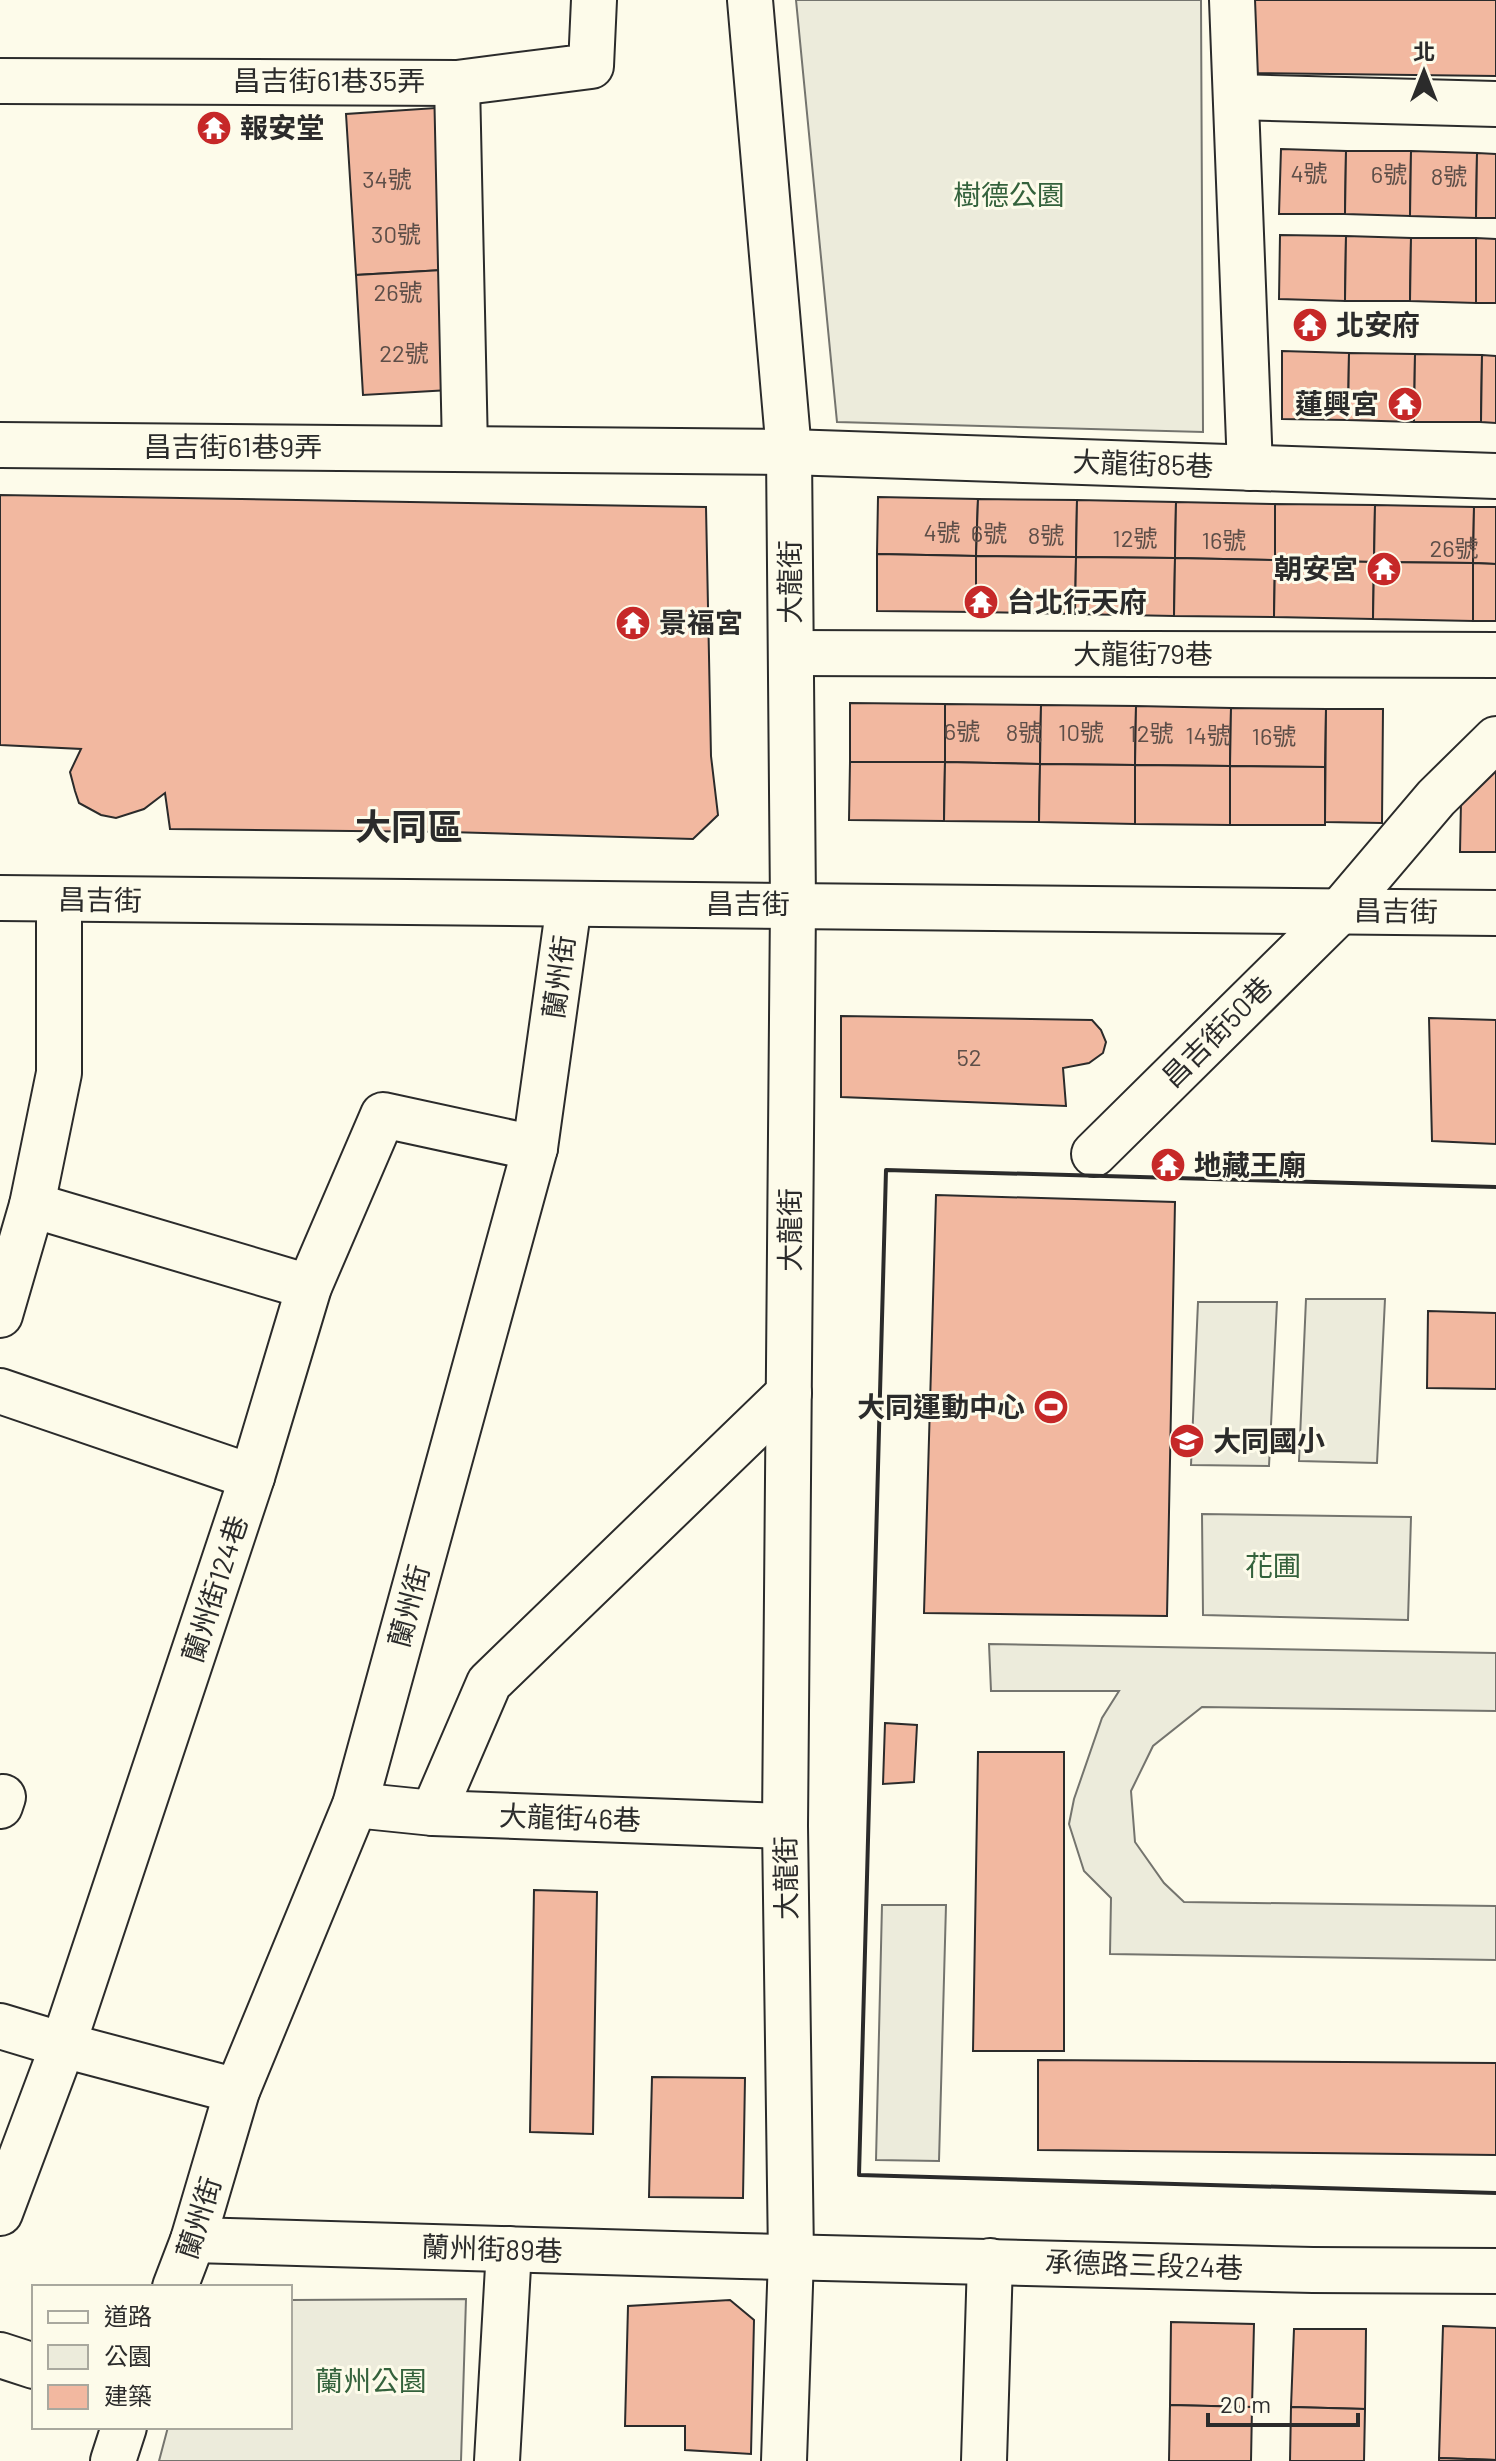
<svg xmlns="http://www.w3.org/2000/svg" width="1496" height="2461" viewBox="0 0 1496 2461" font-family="Barlow,'Noto Sans TC',sans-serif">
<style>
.green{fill:#ecebdb;stroke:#74746e;stroke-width:2}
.building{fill:#f2b8a0;stroke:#2b2b2b;stroke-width:2}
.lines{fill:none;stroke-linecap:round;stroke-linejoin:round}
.minor-casing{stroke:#2b2b2b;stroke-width:48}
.minor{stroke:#fdfbea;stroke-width:44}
.wall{stroke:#2b2b2b;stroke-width:4}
.labels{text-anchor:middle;stroke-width:6;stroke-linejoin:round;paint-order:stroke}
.number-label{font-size:24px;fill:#5d4e48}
.street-label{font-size:28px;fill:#2b2b2b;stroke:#fdfbea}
.poi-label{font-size:28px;font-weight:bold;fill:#2b2b2b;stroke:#fdfbea;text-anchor:start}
.park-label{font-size:28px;fill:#34623c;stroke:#fdfbea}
.district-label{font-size:36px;font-weight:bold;fill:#2b2b2b;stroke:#fdfbea}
</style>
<rect width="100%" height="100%" fill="#fdfbea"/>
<!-- green -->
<g class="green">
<path d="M796,0H1201L1203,432L837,422Z"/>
<path d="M1306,1299H1385L1377,1463L1299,1461Z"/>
<path d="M1198,1302H1277L1269,1466L1191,1465Z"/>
<path d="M1202,1514L1411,1517L1408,1620L1203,1615Z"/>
<path d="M989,1644L1496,1653V1711L1202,1707L1153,1746L1131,1791L1135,1842L1164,1883L1184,1902L1496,1906V1960L1110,1954L1111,1898L1084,1871L1069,1824L1074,1799L1102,1718L1119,1691H991Z"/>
<path d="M882,1905H946L939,2161L876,2160Z"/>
<path d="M466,2299L461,2461H159L168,2427H290V2300Z"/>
</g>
<!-- building -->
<g class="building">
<path d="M1253,0H1496V76L1252,73Z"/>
<path d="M451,107L460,269L356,275L346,114Z"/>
<path d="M1281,149L1346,151L1345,214H1279Z"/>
<path d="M1346,151H1411L1410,216L1345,214Z"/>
<path d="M1411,151L1477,153L1476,218L1410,216Z"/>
<path d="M1477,153L1496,154V218H1476Z"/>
<path d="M1280,235L1346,236L1345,301L1279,299Z"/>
<path d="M1346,236L1411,238L1410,301H1345Z"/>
<path d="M1411,238H1476V303L1410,301Z"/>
<path d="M1476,238L1496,239V303H1476Z"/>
<path d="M460,269L467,389L363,395L356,275Z"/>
<path d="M1282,351L1349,353L1348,420L1282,419Z"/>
<path d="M1349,353L1415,354L1414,422L1348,420Z"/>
<path d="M1415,354L1482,355L1481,422H1414Z"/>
<path d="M1482,355L1496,356V423L1481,422Z"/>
<path d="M0,495L706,507L711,756L718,815L693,839L449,832L170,829L165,793L144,809L116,818L101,815L79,803L75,791L70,772L81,749L0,745Z"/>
<path d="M878,497L978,499L976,556L877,554Z"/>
<path d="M978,499L1077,500L1076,557L976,556Z"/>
<path d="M1077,500L1176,502L1175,558L1076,557Z"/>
<path d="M1176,502L1275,504V560L1175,558Z"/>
<path d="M1275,504L1375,505L1374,562L1275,560Z"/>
<path d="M1375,505L1474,507L1473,563L1374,562Z"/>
<path d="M1474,507H1496V564L1473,563Z"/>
<path d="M877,554L976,556V612L877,611Z"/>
<path d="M976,556L1076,557L1075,614L976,612Z"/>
<path d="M1076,557L1175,558L1174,616L1075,614Z"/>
<path d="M1175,558L1275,560L1274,617L1174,616Z"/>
<path d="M1275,560L1374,562L1373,619L1274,617Z"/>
<path d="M1374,562L1473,563V621L1373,619Z"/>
<path d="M1473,563L1496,564V621H1473Z"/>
<path d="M850,703L945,704V762H850Z"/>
<path d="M945,704L1041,705L1040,764L945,762Z"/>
<path d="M1041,705L1136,706L1135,765L1040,764Z"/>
<path d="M1136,706L1231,708L1230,766L1135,765Z"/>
<path d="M1231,708L1326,709L1325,767L1230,766Z"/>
<path d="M1326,709H1383L1382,823L1325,822Z"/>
<path d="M850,762H945L944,821L849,820Z"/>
<path d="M945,762L1040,764L1039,822L944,821Z"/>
<path d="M1040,764L1135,765V824L1039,822Z"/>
<path d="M1135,765L1230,766V825L1135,824Z"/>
<path d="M1230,766L1325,767V825H1230Z"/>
<path d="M1496,769V852H1460L1461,801Z"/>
<path d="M841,1016L1092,1020L1101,1030L1106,1042L1103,1053L1089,1063L1063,1068L1066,1106L841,1097Z"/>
<path d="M1429,1018L1496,1020V1144L1432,1141Z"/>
<path d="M936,1195L1175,1202L1167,1616L924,1613Z"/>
<path d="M1428,1311L1496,1313V1389L1427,1388Z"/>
<path d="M885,1723L917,1725L914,1782L883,1784Z"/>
<path d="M978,1752H1064V2051H973Z"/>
<path d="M534,1890L597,1892L593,2134L530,2132Z"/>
<path d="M1038,2060L1496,2063V2155L1038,2150Z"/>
<path d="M652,2077L745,2078L743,2198L649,2197Z"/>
<path d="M730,2300L754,2320L751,2454L685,2450V2426H625L628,2306Z"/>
<path d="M1171,2322L1254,2324L1252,2407L1170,2405Z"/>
<path d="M1443,2326L1496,2328V2460L1439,2458Z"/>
<path d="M1294,2329H1366L1365,2409L1291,2407Z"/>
<path d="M1170,2405L1252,2407L1251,2461H1169Z"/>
<path d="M1291,2407L1365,2409L1364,2461H1290Z"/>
<path d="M1439,2458L1496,2460V2461H1439Z"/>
</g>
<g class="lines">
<defs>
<g id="minor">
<path d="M750,0L789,452L793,904L785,1826L791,2257L784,2461"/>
<path d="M1232,0L1250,468"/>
<path d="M0,81L457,83L591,66L594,0"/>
<path d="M457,83L465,449"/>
<path d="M1236,97L1496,104"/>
<path d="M0,445L789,452L1496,476"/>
<path d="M791,653L1496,655"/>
<path d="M0,898L1496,913"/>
<path d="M1094,1154L1340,911L1436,798L1496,739"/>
<path d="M32,1205L309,1287"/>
<path d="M0,1315L32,1205L59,1073V900"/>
<path d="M0,1391L252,1477"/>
<path d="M355,1805L433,1813L785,1826"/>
<path d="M0,1806L3,1797"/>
<path d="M433,1813L489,1683L789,1393"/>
<path d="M0,2026L63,2045L237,2091"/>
<path d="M0,2213L63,2045L252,1477L309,1287L383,1115L535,1148"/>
<path d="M193,2240L742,2256L1313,2270L1496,2271"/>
<path d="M175,2287L193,2240L237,2091L355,1805L535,1148L569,904"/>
<path d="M0,2355L34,2366"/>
<path d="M113,2461L124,2427"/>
<path d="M497,2461L509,2249"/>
<path d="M984,2461L990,2261"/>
</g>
</defs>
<!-- minor casing -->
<use href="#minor" class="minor-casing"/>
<!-- minor -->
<use href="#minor" class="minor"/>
<!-- wall -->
<path class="wall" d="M1496,1187L886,1170L859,2175L1496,2193"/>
</g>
<!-- icons -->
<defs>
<symbol id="temple-disc" viewBox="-11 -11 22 22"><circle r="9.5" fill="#c62828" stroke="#fdfbea"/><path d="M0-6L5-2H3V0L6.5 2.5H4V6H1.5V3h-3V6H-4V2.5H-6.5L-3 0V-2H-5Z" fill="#fff"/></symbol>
<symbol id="stadium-disc" viewBox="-11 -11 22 22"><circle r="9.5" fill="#c62828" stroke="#fdfbea"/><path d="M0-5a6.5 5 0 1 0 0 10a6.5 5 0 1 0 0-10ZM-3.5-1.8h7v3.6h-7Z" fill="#fff"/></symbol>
<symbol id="school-disc" viewBox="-11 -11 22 22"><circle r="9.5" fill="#c62828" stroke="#fdfbea"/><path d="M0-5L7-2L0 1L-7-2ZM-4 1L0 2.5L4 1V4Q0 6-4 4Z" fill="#fff"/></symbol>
</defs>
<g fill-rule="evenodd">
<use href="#temple-disc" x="194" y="108" width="40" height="40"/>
<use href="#temple-disc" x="1290" y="305" width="40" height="40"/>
<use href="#temple-disc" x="1385" y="384" width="40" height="40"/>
<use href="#temple-disc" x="1364" y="549" width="40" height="40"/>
<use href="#temple-disc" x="961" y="582" width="40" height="40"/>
<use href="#temple-disc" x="613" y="603" width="40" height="40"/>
<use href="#temple-disc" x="1148" y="1145" width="40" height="40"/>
<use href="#stadium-disc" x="1031" y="1387" width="40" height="40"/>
<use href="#school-disc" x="1167" y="1421" width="40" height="40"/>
</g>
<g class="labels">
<!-- number labels -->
<g class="number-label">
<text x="1309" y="182">4號</text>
<text x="1389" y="183">6號</text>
<text x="1449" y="185">8號</text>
<text x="387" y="188">34號</text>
<text x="396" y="243">30號</text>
<text x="398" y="301">26號</text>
<text x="404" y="362">22號</text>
<text x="942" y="541">4號</text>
<text x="989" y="542">6號</text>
<text x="1046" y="544">8號</text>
<text x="1135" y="547">12號</text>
<text x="1224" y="549">16號</text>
<text x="1454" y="557">26號</text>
<text x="962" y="740">6號</text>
<text x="1024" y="741">8號</text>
<text x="1081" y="741">10號</text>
<text x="1151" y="742">12號</text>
<text x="1208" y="744">14號</text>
<text x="1274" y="745">16號</text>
<text x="969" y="1066">52</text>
</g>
<!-- street labels -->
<g class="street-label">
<text x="329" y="91">昌吉街61巷35弄</text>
<text x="233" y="457">昌吉街61巷9弄</text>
<text transform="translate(1143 464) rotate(2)" y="10">大龍街85巷</text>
<text transform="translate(790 582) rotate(-90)" y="10">大龍街</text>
<text x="1143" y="664">大龍街79巷</text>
<text transform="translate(100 900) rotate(1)" y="10">昌吉街</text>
<text x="748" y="914">昌吉街</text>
<text transform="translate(1396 911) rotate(1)" y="10">昌吉街</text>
<text transform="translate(559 977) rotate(-82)" y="10">蘭州街</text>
<text transform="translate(1217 1032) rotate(-45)" y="10">昌吉街50巷</text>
<text transform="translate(790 1230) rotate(-90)" y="10">大龍街</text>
<text transform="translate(215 1589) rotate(-72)" y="10">蘭州街124巷</text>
<text transform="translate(409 1606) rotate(-75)" y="10">蘭州街</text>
<text transform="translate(570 1818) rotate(2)" y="10">大龍街46巷</text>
<text transform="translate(786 1878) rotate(-91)" y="10">大龍街</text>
<text transform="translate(199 2218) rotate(-72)" y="10">蘭州街</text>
<text transform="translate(492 2249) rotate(2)" y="10">蘭州街89巷</text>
<text transform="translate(1144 2265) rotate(2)" y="10">承德路三段24巷</text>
</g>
<!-- poi labels -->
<g class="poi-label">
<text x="240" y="138">報安堂</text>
<text x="1336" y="335">北安府</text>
<text x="1379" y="414" text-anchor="end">蓮興宮</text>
<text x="1358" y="579" text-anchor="end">朝安宮</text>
<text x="1007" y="612">台北行天府</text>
<text x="659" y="633">景福宮</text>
<text x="1194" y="1175">地藏王廟</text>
<text x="1025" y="1417" text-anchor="end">大同運動中心</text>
<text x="1213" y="1451">大同國小</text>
</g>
<!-- park labels -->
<g class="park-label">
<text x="1009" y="205">樹德公園</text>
<text x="1273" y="1576">花圃</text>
<text x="371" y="2391">蘭州公園</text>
</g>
<!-- district labels -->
<g class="district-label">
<text x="409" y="840">大同區</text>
</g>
</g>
<!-- legend -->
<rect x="32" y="2285" width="260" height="144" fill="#fdfbea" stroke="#a9a89e" stroke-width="2"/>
<rect x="48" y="2311" width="40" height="12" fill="#fdfbea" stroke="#a9a89e" stroke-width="2"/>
<text x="104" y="2325" font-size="24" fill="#2b2b2b">道路</text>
<rect x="48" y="2345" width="40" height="24" fill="#ecebdb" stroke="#a9a89e" stroke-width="2"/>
<text x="104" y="2365" font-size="24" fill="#2b2b2b">公園</text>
<rect x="48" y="2385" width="40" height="24" fill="#f2b8a0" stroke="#a9a89e" stroke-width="2"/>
<text x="104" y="2405" font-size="24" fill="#2b2b2b">建築</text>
<!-- north arrow -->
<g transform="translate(1424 72)" stroke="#fdfbea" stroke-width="6" paint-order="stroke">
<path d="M0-6L14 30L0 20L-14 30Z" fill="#2b2b2b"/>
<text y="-12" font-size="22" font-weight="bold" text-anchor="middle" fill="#2b2b2b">北</text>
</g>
<!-- scale -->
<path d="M1208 2413v12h150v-12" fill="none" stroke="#2b2b2b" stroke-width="4"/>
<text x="1220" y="2413" font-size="24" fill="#2b2b2b" stroke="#fdfbea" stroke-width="6" paint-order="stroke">20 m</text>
</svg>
